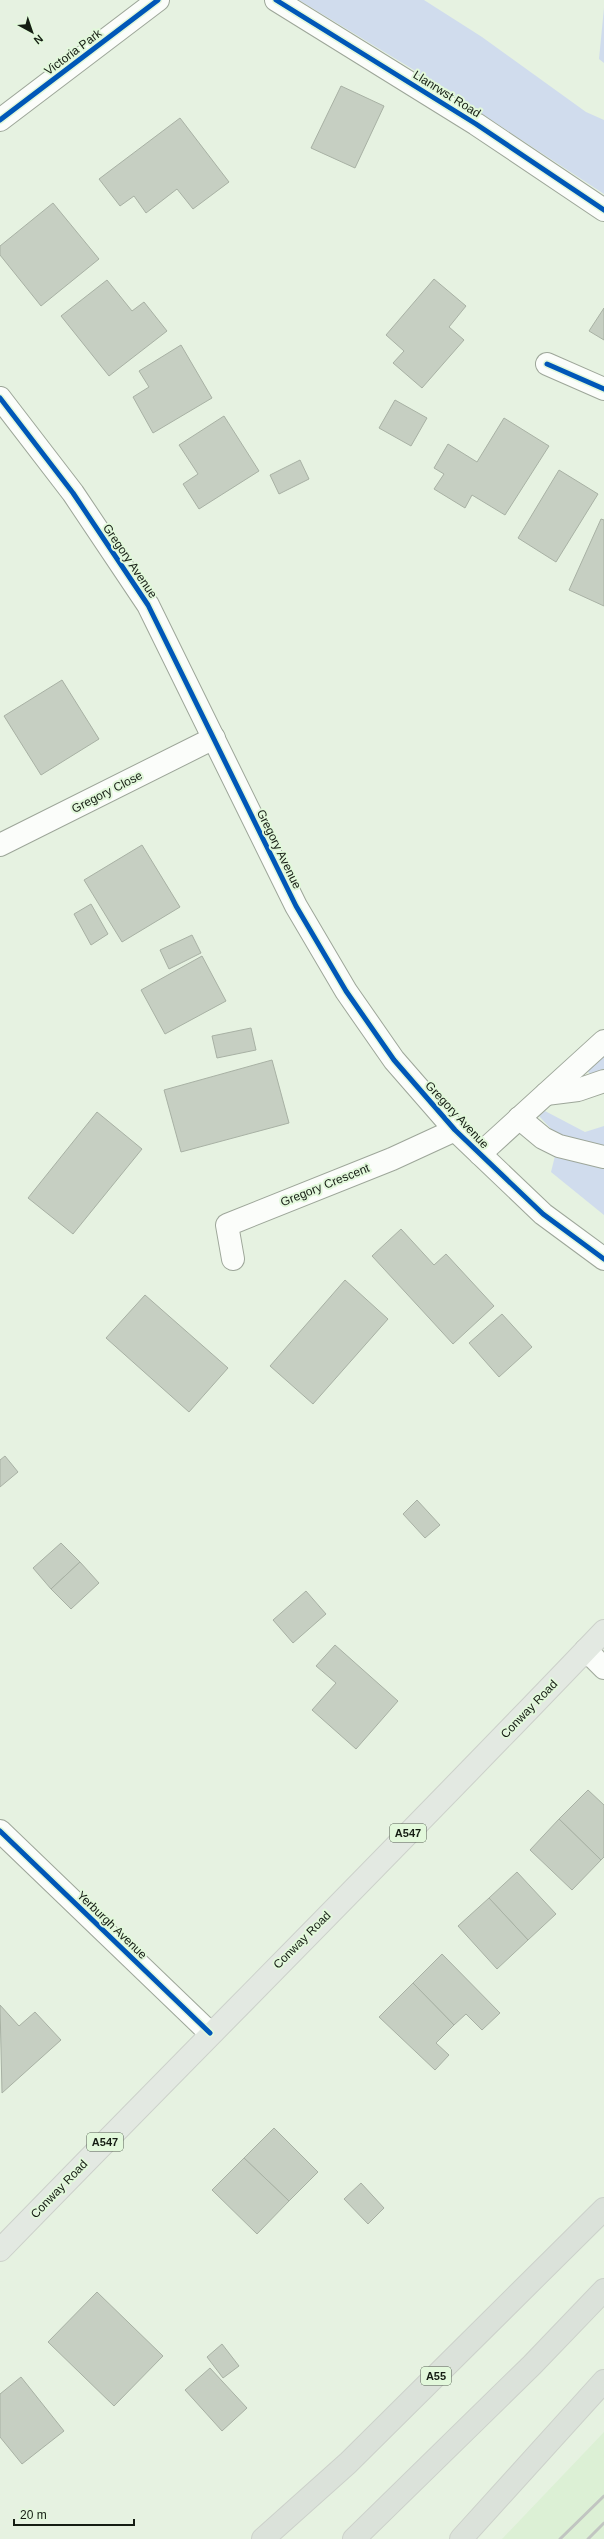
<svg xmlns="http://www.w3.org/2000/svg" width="604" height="2539" viewBox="0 0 604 2539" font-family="Arial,sans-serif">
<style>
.built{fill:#dcf0d5}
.green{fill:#d0dced}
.building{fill:#c6cfc2;stroke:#a8b1a4}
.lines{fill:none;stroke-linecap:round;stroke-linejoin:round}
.service-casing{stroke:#9da699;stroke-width:24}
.minor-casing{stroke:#9da699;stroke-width:24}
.tertiary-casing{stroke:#9da699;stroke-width:24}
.primary-casing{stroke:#ccd1ca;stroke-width:24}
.trunk-casing{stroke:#ccd1ca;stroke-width:24}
.service{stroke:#fbfdfa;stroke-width:22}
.minor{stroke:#fbfdfa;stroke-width:22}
.tertiary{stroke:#fbfdfa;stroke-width:22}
.primary{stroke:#e3e9e2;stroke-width:22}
.trunk{stroke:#dbe2da;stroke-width:22}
.rail{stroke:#c1c5c1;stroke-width:3}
.cycleway-casing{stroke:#e2f8db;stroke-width:8}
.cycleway{stroke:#0057b8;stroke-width:5}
.labels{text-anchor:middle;stroke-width:4;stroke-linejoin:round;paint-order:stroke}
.shield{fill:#e2f8db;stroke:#525f4f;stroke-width:1}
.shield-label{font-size:11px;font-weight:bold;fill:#151d13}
.street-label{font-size:12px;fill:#151d13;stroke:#e2f8db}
</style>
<rect width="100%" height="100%" fill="#e6f2e1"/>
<!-- built -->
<path class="built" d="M604,2432V2539H502Z"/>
<!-- green -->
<g class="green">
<path d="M299,0H424L482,37L586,112L604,120V194L432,81Z"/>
<path d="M604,8V63L599,59Z"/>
<path d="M604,1048V1069L590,1074L583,1066Z"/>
<path d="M545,1111L585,1132L604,1126V1146L555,1133L539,1116Z"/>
<path d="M555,1156L604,1169V1215L551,1172Z"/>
</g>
<!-- building -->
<g class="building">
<path d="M341,86L384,106L355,168L311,148Z"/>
<path d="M180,118L229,182L193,209L177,189L146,213L134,196L120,206L99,179Z"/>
<path d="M53,203L99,259L41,306L0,255V246Z"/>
<path d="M434,279L466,306L449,327L464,340L422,388L393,363L404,351L386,335Z"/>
<path d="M107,280L132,311L144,302L167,331L109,376L61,316Z"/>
<path d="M604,308V340L589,331Z"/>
<path d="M181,345L212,398L153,433L133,397L149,387L139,371Z"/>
<path d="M395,400L427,418L411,446L379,428Z"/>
<path d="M224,416L259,471L199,509L183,484L198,474L179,445Z"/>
<path d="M504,418L549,446L505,515L472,495L465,508L434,489L444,474L434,468L448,444L477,462Z"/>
<path d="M300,460L309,479L279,494L270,475Z"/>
<path d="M559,470L598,494L556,562L518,538Z"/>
<path d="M601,519L604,520V606L569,590Z"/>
<path d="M62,680L99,739L41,775L4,716Z"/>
<path d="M142,845L180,907L122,942L84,880Z"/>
<path d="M91,904L108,934L91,945L74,914Z"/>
<path d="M192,935L201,953L169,969L160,950Z"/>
<path d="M202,956L226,1001L165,1034L141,990Z"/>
<path d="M251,1028L256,1050L217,1058L212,1036Z"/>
<path d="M272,1060L289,1123L181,1152L164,1090Z"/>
<path d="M97,1112L142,1149L73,1234L28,1198Z"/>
<path d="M401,1229L434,1265L446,1254L494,1306L453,1344L372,1256Z"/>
<path d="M345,1280L388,1319L313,1404L270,1366Z"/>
<path d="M145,1295L228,1368L189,1412L106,1338Z"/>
<path d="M502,1314L532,1347L499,1377L469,1343Z"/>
<path d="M5,1456L18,1472L0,1487V1460Z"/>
<path d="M417,1500L440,1525L425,1538L403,1514Z"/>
<path d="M61,1543L80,1562L51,1589L33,1568Z"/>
<path d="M80,1562L99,1583L71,1609L51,1589Z"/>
<path d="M306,1591L326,1614L293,1643L273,1620Z"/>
<path d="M335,1645L398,1701L356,1749L312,1710L336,1683L316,1666Z"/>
<path d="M588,1790L604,1805V1857L601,1860L559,1819Z"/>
<path d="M559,1819L601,1860L572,1890L530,1850Z"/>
<path d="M517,1872L556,1914L528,1940L489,1898Z"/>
<path d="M489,1898L528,1940L497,1969L458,1926Z"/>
<path d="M442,1954L500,2013L482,2030L466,2014L454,2025L413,1983Z"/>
<path d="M413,1983L454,2025L436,2043L449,2055L435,2070L379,2017Z"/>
<path d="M0,2005L19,2026L35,2012L61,2040L2,2093Z"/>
<path d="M274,2128L318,2172L289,2201L244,2158Z"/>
<path d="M244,2158L289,2201L257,2234L212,2190Z"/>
<path d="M361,2183L384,2208L368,2224L344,2199Z"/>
<path d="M97,2292L163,2356L114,2406L48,2342Z"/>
<path d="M222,2344L239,2366L223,2378L207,2357Z"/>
<path d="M210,2368L247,2408L222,2431L185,2390Z"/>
<path d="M21,2377L64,2431L22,2464L0,2437V2394Z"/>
</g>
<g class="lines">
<defs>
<g id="service">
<path d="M546,1094L578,1090L604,1081"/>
<path d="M519,1118L543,1138L559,1146L604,1157"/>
<path d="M480,1154L604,1041"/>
<path d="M586,1650L604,1668"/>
</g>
<g id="minor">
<path d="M0,120L158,0"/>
<path d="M547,364L604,389"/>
<path d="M0,398L73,493L148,605L296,906L346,991L394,1060L455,1130L543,1214L604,1259"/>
<path d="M0,845L214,738"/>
<path d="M233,1259L227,1225L392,1159L455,1130"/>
<path d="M0,1831L210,2033"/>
</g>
<path id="tertiary" d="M276,0L476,124L604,210"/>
<path id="primary" d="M0,2250C201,2043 405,1840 604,1631"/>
<g id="trunk">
<path d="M263,2539L348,2463L604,2209"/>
<path d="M354,2539L532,2365L604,2290"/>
<path d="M461,2539L604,2381"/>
</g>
</defs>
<!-- service casing -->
<use href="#service" class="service-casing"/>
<!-- minor casing -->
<use href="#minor" class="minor-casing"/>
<!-- tertiary casing -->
<use href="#tertiary" class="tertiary-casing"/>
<!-- primary casing -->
<use href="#primary" class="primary-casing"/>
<!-- trunk casing -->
<use href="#trunk" class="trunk-casing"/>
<!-- service -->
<use href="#service" class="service"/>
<!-- minor -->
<use href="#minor" class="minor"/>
<!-- tertiary -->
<use href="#tertiary" class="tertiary"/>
<!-- primary -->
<use href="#primary" class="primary"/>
<!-- trunk -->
<use href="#trunk" class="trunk"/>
<!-- rail -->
<g class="rail">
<path d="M560,2539L604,2496"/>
<path d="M588,2539L604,2523"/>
</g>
<defs>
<g id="cycleway">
<path d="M276,0L476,124L604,210"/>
<path d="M0,120L158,0"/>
<path d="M547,364L604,389"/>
<path d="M0,398L73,493L148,605L296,906L346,991L394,1060L455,1130L543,1214L604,1259"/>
<path d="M0,1831L210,2033"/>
</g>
</defs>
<!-- cycleway casing -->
<use href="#cycleway" class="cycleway-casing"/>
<!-- cycleway -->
<use href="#cycleway" class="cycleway"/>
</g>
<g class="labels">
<!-- shield labels -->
<g class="shield">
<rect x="390" y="1824" width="36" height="18" rx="3"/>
<rect x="87" y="2133" width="36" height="18" rx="3"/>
<rect x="421" y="2367" width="30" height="18" rx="3"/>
</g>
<g class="shield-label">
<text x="408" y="1837">A547</text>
<text x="105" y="2146">A547</text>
<text x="436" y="2380">A55</text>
</g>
<!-- street labels -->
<g class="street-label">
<text transform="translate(73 52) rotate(-37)" y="4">Victoria Park</text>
<text transform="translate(447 94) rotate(32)" y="4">Llanrwst Road</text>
<text transform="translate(130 561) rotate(56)" y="4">Gregory Avenue</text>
<text transform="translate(107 792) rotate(-27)" y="4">Gregory Close</text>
<text transform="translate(279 849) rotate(64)" y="4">Gregory Avenue</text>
<text transform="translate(457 1115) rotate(47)" y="4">Gregory Avenue</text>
<text transform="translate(325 1185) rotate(-22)" y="4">Gregory Crescent</text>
<text transform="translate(529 1709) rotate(-46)" y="4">Conway Road</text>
<text transform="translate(112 1925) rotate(44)" y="4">Yerburgh Avenue</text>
<text transform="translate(302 1940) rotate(-45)" y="4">Conway Road</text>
<text transform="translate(59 2189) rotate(-46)" y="4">Conway Road</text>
</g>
</g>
<!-- north arrow -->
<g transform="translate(32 32) rotate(140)" stroke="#e2f8db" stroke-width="3" paint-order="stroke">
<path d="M0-3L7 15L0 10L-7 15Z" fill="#151d13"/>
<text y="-6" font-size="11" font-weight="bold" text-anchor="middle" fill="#151d13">N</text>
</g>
<!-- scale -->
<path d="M14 2519v6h120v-6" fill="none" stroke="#151d13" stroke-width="2"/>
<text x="20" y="2519" font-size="12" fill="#151d13" stroke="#e2f8db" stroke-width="3" paint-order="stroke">20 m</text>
</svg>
